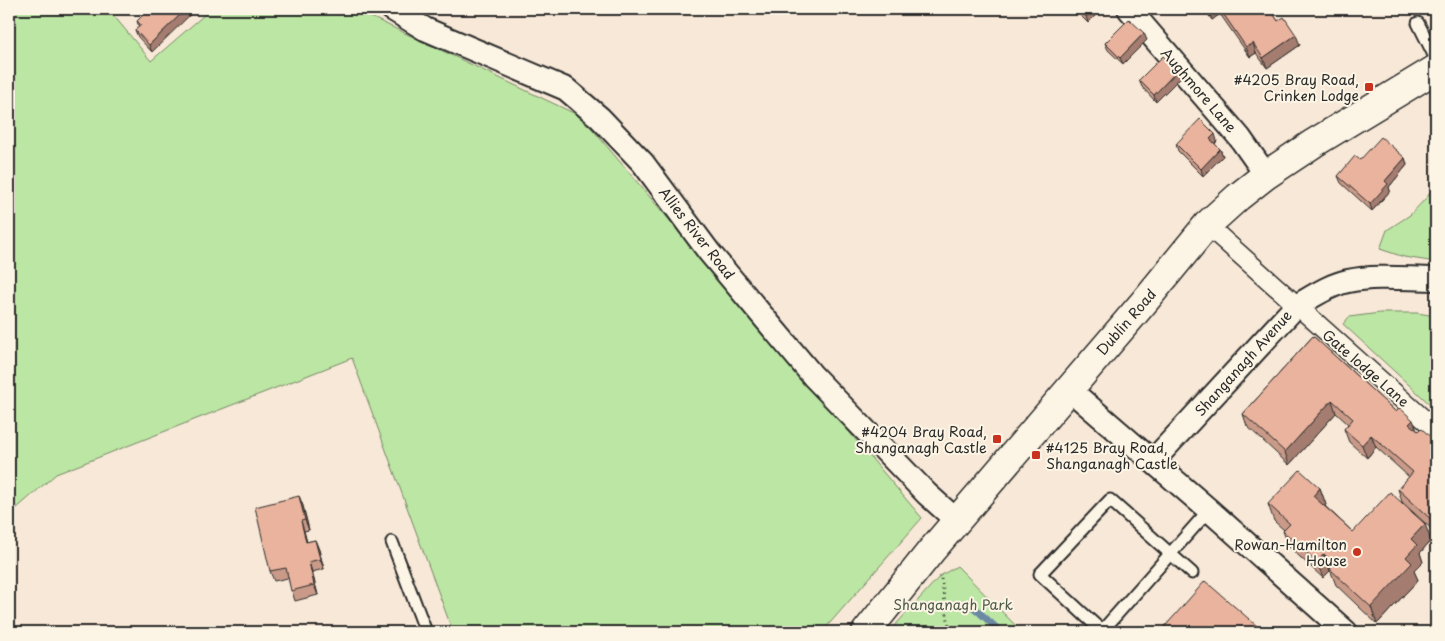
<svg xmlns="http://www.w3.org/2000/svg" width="1445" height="641" font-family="'Playpen Sans',sans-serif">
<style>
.green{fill:#bce6a3;stroke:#748867}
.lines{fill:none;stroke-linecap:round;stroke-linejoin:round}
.stream{stroke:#6c89a3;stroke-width:7}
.service-casing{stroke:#2b2b2b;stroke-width:15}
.pedestrian-casing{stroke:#2b2b2b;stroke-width:21}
.minor-casing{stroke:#2b2b2b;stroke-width:26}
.secondary-casing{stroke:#2b2b2b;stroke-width:31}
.path{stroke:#2b2b2b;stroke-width:3;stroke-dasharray:1 4;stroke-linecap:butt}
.service{stroke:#fcf5e5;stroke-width:11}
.pedestrian{stroke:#fcf5e5;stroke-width:18}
.minor{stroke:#fcf5e5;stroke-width:22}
.secondary{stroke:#fcf5e5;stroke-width:28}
.wall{fill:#c99a88;stroke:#2b2b2b}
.shaded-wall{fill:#a47d6f;stroke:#2b2b2b}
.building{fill:#eab39e;stroke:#2b2b2b}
.poi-dot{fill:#c8321e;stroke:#fcf5e5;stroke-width:2}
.labels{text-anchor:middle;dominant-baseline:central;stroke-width:4;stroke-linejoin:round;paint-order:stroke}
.poi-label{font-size:14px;fill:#2b2b2b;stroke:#fcf5e5;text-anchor:end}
.street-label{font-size:14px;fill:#2b2b2b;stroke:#fcf5e5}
.park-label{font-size:14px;fill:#4f5a49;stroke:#fcf5e5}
</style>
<rect width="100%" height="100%" fill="#f8e8d7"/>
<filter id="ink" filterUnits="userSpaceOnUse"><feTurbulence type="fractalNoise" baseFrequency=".02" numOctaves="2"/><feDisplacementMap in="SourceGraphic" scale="10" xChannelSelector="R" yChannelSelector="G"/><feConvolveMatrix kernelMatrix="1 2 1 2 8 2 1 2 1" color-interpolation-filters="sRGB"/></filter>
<g filter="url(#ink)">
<g class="green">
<polygon points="9,9 111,9 114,16 151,61 211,9 354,9 582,117 922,518 822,632 453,632 352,358 56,474 9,515"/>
<polygon points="1436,181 1436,262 1404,257 1380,249 1387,230 1410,215 1428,196"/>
<polygon points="1380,313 1417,313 1436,316 1436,406 1434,408 1343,324 1349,317"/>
<polygon points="957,566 1022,632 889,632 940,576"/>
</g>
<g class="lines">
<polyline class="stream" points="970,604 1001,632"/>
<defs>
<g id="service">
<polyline points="1418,23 1436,59"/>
<polyline points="392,542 426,632"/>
<polyline points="1102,631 1209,510"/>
<polyline points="1103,632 1040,574 1110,500 1192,573"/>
</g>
<polyline id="pedestrian" points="1207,225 1436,430"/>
<g id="minor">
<polyline points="392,9 425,29 566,89 600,118 643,163 709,252 813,376 927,494 956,520"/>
<polyline points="1129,9 1240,138 1266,175"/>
<polyline points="1069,389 1209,510 1346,632"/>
<path d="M1153 461 1296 306C1312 297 1329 285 1348 281 1377 275 1407 279 1436 279"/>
</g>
<polyline id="secondary" points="866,632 931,551 1144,302 1207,225 1238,197 1266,175 1314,143 1436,69"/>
</defs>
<use href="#service" class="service-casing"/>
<use href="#pedestrian" class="pedestrian-casing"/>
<use href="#minor" class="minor-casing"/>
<use href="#secondary" class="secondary-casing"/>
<g class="path">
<polyline points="941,579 949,626 947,632"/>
<polyline points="949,626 954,632"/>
</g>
<use href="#service" class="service"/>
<use href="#pedestrian" class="pedestrian"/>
<use href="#minor" class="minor"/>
<use href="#secondary" class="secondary"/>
</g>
<g class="wall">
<polygon points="149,9 152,52 138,37 135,30 139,27 137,21"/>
<polygon points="1074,9 1102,9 1088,23"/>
<polygon points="1204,9 1270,9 1278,21 1300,45 1267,68 1256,53 1250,57 1220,14 1212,20"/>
<polygon points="1147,40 1123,64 1108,50 1105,43"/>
<polygon points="1181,77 1156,102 1142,87 1139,80"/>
<polygon points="1217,141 1215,144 1220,149 1223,156 1203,176 1178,151 1176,144"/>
<polygon points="1405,158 1407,165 1389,187 1390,191 1372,211 1341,183 1338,176 1360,160"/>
<polygon points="1313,336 1417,431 1433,439 1436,448 1436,533 1402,502 1398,489 1409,477 1376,447 1367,458 1349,442 1344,429 1348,424 1336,413 1289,465 1247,426 1243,414"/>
<polygon points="1320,488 1326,505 1325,506 1353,532 1431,540 1420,553 1423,562 1414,571 1418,580 1377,624 1336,585 1331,572 1330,571 1323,578 1289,547 1283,531 1284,530 1274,521 1268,504"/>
<polygon points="299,496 303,506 309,530 304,531 307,542 315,540 319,550 324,569 312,572 318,595 295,601 288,578 274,581 270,571"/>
</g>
<g class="shaded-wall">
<polygon points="186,9 196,9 152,52 149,45"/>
<polygon points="1093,9 1102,9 1088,23 1086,16"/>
<polygon points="1209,9 1218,9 1220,14 1212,20 1208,10"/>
<polygon points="1144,33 1147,40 1123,64 1120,58"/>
<polygon points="1296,35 1300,45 1267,68 1263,58"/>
<polygon points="1253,43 1256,53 1250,57 1246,47"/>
<polygon points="1178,70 1181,77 1156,102 1154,95"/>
<polygon points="1215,134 1217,141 1212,146 1210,139"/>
<polygon points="1220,149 1223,156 1203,176 1201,169"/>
<polygon points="1405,158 1407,165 1389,187 1390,191 1372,211 1370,204 1385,181"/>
<polygon points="1332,400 1336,413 1289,465 1285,452"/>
<polygon points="1413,420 1418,433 1409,424"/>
<polygon points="1371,435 1376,447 1367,458 1362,445"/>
<polygon points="1433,439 1436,448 1436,454 1430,443"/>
<polygon points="1320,488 1326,505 1319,512 1313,496"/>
<polygon points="299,496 303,506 309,530 305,520"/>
<polygon points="301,521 304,531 309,552 306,542"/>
<polygon points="1425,524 1431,540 1420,553 1423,562 1414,571 1418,580 1377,624 1371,607 1406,557 1411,539"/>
<polygon points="315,540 319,550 324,569 320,559"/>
<polygon points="1324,554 1330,571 1323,578 1317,562"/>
<polygon points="309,562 312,572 318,595 314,585"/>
</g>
<g class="building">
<polygon points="149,9 186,9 149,45 135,30 141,25 137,21"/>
<polygon points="1078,9 1093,9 1086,16"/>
<polygon points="1220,9 1270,9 1278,21 1284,17 1296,35 1263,58 1253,43 1246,47"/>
<polygon points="1129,19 1144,33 1120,58 1105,43"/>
<polygon points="1163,56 1178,70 1154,95 1139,80"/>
<polygon points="1200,119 1215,134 1210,139 1220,149 1201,169 1176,144"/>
<polygon points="1381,137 1405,158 1385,181 1388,184 1370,204 1338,176 1355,156 1360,160"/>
<polygon points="1313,336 1396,412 1400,408 1413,420 1409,424 1418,431 1421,428 1433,439 1430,443 1436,449 1436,524 1398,489 1413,472 1371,435 1362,445 1344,429 1353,419 1332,400 1285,452 1243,414"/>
<polygon points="1300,470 1320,488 1313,496 1353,532 1390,492 1425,524 1411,539 1417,545 1406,557 1412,563 1371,607 1330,569 1334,564 1324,554 1317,562 1283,531 1290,524 1268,504"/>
<polygon points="299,496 305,520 301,521 306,542 315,540 320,559 309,562 314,585 291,591 286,568 270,571 255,507"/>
<polygon points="1205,581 1264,632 1160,632"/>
</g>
</g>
<g class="poi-dot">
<rect x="1364" y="82" width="10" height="10" rx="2.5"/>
<rect x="992" y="434" width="10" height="10" rx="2.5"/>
<rect x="1031" y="450" width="10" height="10" rx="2.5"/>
<circle cx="1357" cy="552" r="5"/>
</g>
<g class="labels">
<g class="poi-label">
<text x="1359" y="79">#4205 Bray Road,<tspan x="1359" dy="16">Crinken Lodge</tspan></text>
<text x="987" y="431">#4204 Bray Road,<tspan x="987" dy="16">Shanganagh Castle</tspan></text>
<text x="1046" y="447" text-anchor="start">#4125 Bray Road,<tspan x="1046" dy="16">Shanganagh Castle</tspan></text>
<text x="1347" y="544">Rowan-Hamilton<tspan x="1347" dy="16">House</tspan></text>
</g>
<g class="street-label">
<text transform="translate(1199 90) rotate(49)">Aughmore Lane</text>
<text transform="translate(697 233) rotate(52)">Allies River Road</text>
<text transform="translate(1126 322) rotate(-49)">Dublin Road</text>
<text transform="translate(1243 363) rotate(-48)">Shanganagh Avenue</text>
<text transform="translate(1366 368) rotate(41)">Gate lodge Lane</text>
</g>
<g class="park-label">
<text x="953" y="604">Shanganagh Park</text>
</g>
</g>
<rect width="1445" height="641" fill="none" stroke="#fcf5e5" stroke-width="30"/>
<rect x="15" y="15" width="1415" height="611" fill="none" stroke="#2b2b2b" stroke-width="2" filter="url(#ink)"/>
</svg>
